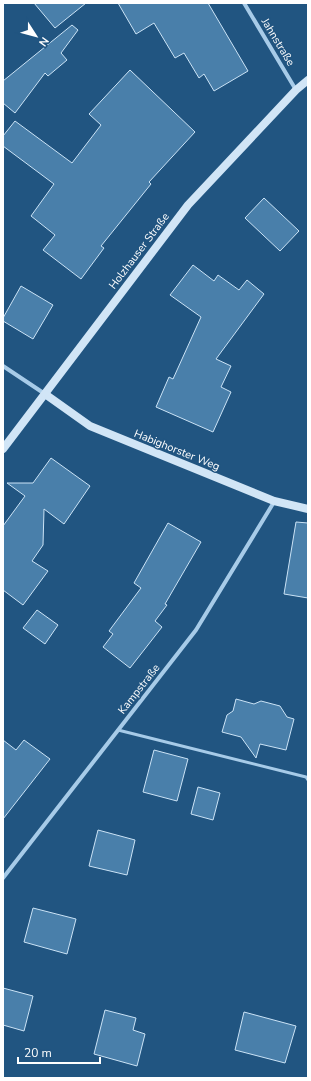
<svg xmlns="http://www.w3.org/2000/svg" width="311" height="1081" font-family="'Nunito Sans',sans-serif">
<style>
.building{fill:#497faa;stroke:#cbe3f6}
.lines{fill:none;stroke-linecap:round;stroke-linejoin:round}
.lane{stroke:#a7cbe8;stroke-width:3}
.street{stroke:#a7cbe8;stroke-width:4}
.secondary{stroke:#d1e5f6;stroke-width:8}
.labels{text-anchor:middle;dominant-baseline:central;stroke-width:3;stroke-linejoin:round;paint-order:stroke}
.street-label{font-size:11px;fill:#fff;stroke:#215581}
</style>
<rect width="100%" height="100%" fill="#215581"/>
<g class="building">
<polygon points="34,3 86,3 55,28"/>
<polygon points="118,3 208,3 248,71 214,91 204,74 199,78 184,53 175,58 154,23 136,34"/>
<polygon points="72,25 78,30 61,53 67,60 48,76 45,73 15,113 3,103 3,81"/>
<polygon points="130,70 195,132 149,182 151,184 101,246 104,248 81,279 43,250 55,235 31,216 54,184 3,146 3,136 15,121 72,163 101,125 89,114"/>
<polygon points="264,198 299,231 280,251 245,218"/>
<polygon points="193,265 214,281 218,275 239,290 247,280 264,294 216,359 231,366 221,387 231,392 213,432 156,407 169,377 173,379 201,317 170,295"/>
<polygon points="21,286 53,305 33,339 3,321 3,318"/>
<polygon points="51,458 90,486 64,524 44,509 43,545 32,561 48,571 23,605 3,590 3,526 25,496 7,483 33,483"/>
<polygon points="296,522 308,523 308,598 284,594"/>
<polygon points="168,523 201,542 165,604 167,605 155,621 162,627 130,668 103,647 113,634 109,631 141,588 134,583"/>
<polygon points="37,610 58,625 45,644 23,628"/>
<polygon points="236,699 254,704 261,701 280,706 287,717 294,719 286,750 260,744 256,758 241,737 222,732 227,715 233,711"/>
<polygon points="3,740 16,750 24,740 50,759 3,819"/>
<polygon points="154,750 188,759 177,801 143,792"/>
<polygon points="198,787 220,793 213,820 191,814"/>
<polygon points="98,830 135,840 127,875 89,866"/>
<polygon points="33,908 76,919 67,954 24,942"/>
<polygon points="3,988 33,996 24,1031 3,1025"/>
<polygon points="105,1010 136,1018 133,1030 145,1034 137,1066 94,1054"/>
<polygon points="244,1012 296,1026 285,1063 235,1050"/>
</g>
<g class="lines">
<polyline class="lane" points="118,730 306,777 308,780"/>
<g class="street">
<polyline points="244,3 296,90"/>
<polyline points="3,366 45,394"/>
<polyline points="3,878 196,630 274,502"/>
</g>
<g class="secondary">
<polyline points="45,394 90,426 274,501 308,509"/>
<polyline points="3,449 188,205 296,90 308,80"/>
</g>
</g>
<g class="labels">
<g class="street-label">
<text transform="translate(278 42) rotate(59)">Jahnstraße</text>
<text transform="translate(139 251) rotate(-53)">Holzhauser Straße</text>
<text transform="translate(177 450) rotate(22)">Habighorster Weg</text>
<text transform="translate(139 689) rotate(-52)">Kampstraße</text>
</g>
</g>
<rect width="311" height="1081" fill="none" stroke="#ffffff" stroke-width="8"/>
<g transform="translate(36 36) rotate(126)" stroke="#215581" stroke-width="3" paint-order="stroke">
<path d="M0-3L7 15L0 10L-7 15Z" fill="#ffffff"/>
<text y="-6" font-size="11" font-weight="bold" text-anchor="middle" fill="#ffffff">N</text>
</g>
<path d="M18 1057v6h82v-6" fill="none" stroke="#ffffff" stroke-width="2"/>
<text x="24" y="1057" font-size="12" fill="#ffffff" stroke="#215581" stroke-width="3" paint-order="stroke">20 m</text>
</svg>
